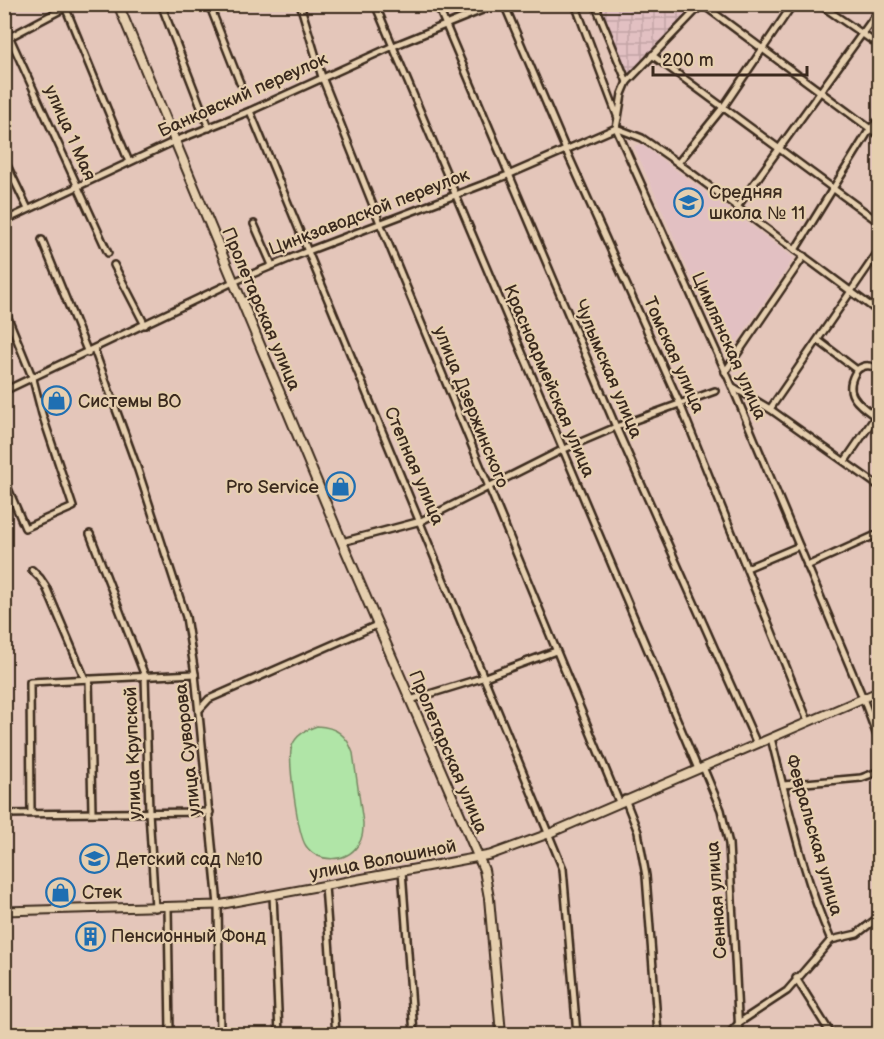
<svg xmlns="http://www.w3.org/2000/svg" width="884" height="1039" font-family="'Balsamiq Sans',sans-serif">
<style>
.built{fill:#e2c0c2}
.industrial{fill:url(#industrial-grid)}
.park{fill:#b0e5a7;stroke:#768862;stroke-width:1.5}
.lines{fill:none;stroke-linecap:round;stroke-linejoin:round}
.minor-casing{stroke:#3b2a1e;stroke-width:10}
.tertiary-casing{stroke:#3b2a1e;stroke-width:11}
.secondary-casing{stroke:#3b2a1e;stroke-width:12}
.minor{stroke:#e6cfaf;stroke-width:5}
.tertiary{stroke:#e6cfaf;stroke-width:7}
.secondary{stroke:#e6cfaf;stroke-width:8}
.labels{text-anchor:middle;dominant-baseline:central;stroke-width:4.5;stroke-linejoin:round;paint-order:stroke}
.street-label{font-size:18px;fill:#3b2a1e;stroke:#e6cfaf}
.poi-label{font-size:18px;fill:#3b2a1e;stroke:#e6cfaf;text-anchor:start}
</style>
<defs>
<pattern id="industrial-grid" width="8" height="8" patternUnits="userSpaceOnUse" patternTransform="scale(1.5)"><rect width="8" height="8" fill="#e2c0c2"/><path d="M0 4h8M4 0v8" fill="none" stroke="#c3a5a6"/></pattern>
</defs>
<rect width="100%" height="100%" fill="#e4c6ba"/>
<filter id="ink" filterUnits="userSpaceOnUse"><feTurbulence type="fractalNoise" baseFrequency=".0167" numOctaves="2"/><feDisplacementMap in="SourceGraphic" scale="12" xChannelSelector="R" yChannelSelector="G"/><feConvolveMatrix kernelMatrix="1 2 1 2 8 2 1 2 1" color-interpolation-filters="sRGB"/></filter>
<g filter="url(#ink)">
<polygon class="built" points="641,144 794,258 728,355 725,354 634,146"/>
<polygon class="industrial" points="598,5 699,5 628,75"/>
<path class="park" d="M317 726C336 727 347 735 353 753L363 823C363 831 363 838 358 845 346 863 318 863 306 846 298 835 287 759 292 746 296 735 306 730 317 726Z"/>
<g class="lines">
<defs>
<g id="minor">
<polyline points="64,4 129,162"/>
<polyline points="161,4 209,128"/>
<polyline points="209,4 240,83"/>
<polyline points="300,4 322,77 380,223 619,802"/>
<polyline points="375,4 698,769"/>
<polyline points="437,4 616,427 757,744"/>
<polyline points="504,4 566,150 680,404 808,721"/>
<polyline points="575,4 618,118 616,128 732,386 863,698 880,744"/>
<polyline points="595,4 627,82"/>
<polyline points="702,4 880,136"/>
<polyline points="819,4 880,46"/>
<polyline points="4,25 108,253"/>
<polyline points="4,40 72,4"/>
<polyline points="652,55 880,223"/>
<polyline points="250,111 563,869 577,1034"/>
<polyline points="618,118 622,94 627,82 702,4"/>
<polyline points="4,159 28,209"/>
<polyline points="678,163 724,106 793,4"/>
<polyline points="737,207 880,9"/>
<polyline points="4,221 175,141 250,111 391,47 497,4"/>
<polyline points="254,224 272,265"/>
<polyline points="42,240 88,353"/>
<polyline points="795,250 870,129 880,119"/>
<polyline points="114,265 145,325"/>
<polyline points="4,308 33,379 42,414 73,507 25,528 4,479"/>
<path d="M819 341 857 370C840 395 861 406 880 420"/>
<polyline points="94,349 138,470 186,617 195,674 218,905 220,1034"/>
<path d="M857 370C865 364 871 365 880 370"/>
<polyline points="725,372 804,256"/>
<polyline points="733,387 770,409 880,487"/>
<polyline points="4,391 233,282 308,251 508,175 616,128 642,138 678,163 880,313"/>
<polyline points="770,409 880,249"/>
<polyline points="845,461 880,410"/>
<polyline points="90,534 145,676 149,812 155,908"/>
<polyline points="342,542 421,521 562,450 616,427 715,391"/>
<polyline points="807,566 880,533"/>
<polyline points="747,568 799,546"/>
<polyline points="32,570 40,578 46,587 85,679"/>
<polyline points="89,679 92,812"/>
<polyline points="410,700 485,677 556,651"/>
<polyline points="199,710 209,699 377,625"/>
<path d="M771 738C788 804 803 877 831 940"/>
<polyline points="703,767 721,810 729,844 739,1034"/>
<polyline points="783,785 861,778 880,771"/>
<polyline points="625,799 638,832 646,876 658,1034"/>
<polyline points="31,813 30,682 195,674"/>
<polyline points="4,814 210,812"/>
<polyline points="402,871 414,1034"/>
<polyline points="325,886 336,1034"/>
<polyline points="273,895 279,1034"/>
<polyline points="168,907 170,1034"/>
<polyline points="831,940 857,934 880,916"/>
<polyline points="796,978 831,1034"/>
<polyline points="729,1034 740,1022 787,991 831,940"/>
</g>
<polyline id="tertiary" points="4,911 218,905 490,855 548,834 880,691"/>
<polyline id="secondary" points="118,4 342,542 484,870 489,898 501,1034"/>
</defs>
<use href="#minor" class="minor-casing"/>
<use href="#tertiary" class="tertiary-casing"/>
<use href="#secondary" class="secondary-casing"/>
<use href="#minor" class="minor"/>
<use href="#tertiary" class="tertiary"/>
<use href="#secondary" class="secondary"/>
</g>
</g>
<defs>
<symbol id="school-ring" viewBox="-11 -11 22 22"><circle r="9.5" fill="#e6cfaf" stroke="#1f6fb2" stroke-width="1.5"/><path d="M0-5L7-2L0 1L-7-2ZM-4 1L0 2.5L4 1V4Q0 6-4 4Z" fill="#1f6fb2"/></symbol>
<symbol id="shop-ring" viewBox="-11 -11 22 22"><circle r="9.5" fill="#e6cfaf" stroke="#1f6fb2" stroke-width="1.5"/><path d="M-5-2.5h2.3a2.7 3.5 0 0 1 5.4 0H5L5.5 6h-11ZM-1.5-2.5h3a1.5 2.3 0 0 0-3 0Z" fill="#1f6fb2"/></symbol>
<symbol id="building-ring" viewBox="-11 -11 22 22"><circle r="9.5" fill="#e6cfaf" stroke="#1f6fb2" stroke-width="1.5"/><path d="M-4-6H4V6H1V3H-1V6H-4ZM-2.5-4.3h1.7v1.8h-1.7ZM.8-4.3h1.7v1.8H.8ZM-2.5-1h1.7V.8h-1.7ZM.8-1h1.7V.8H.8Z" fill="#1f6fb2"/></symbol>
</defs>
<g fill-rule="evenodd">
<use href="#school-ring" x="672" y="186" width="33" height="33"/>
<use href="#shop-ring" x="40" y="384" width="33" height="33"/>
<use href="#shop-ring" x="324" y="470" width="33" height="33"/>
<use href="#school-ring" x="78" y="842" width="33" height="33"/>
<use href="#shop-ring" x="44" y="876" width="33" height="33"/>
<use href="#building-ring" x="74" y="920" width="33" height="33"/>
</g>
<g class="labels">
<g class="street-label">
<text transform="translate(243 95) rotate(-24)">Банковский переулок</text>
<text transform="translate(70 133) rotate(66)">улица 1 Мая</text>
<text transform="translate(369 212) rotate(-21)">Цинкзаводской переулок</text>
<text transform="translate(261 309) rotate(67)">Пролетарская улица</text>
<text transform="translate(729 346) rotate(66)">Цимлянская улица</text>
<text transform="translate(674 355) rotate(66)">Томская улица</text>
<text transform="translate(608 369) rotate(67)">Чулымская улица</text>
<text transform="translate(549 381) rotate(67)">Красноармейская улица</text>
<text transform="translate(471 407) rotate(68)">улица Дзержинского</text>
<text transform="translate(414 466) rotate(67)">Степная улица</text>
<text transform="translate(188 750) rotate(-96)">улица Суворова</text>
<text transform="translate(448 752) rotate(67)">Пролетарская улица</text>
<text transform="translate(133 753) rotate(-92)">улица Крупской</text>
<text transform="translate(814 835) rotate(74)">Февральская улица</text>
<text transform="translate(383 860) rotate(-11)">улица Волошиной</text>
<text transform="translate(717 900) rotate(-94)">Сенная улица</text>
</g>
<g class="poi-label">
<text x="709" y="192">Средняя<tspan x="709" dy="21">школа № 11</tspan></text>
<text x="78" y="401">Системы ВО</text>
<text x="319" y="487" text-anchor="end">Pro Service</text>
<text x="116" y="859">Детский сад №10</text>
<text x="82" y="892">Стек</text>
<text x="111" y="936">Пенсионный Фонд</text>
</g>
</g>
<rect width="884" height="1039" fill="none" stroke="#e6cfaf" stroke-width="24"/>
<rect x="12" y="12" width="860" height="1015" fill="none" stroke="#3b2a1e" stroke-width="2" filter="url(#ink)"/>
<path d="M653 66v9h154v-9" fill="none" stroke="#3b2a1e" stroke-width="3"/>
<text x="662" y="66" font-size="18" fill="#3b2a1e" stroke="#e6cfaf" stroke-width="4.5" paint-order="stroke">200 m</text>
</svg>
